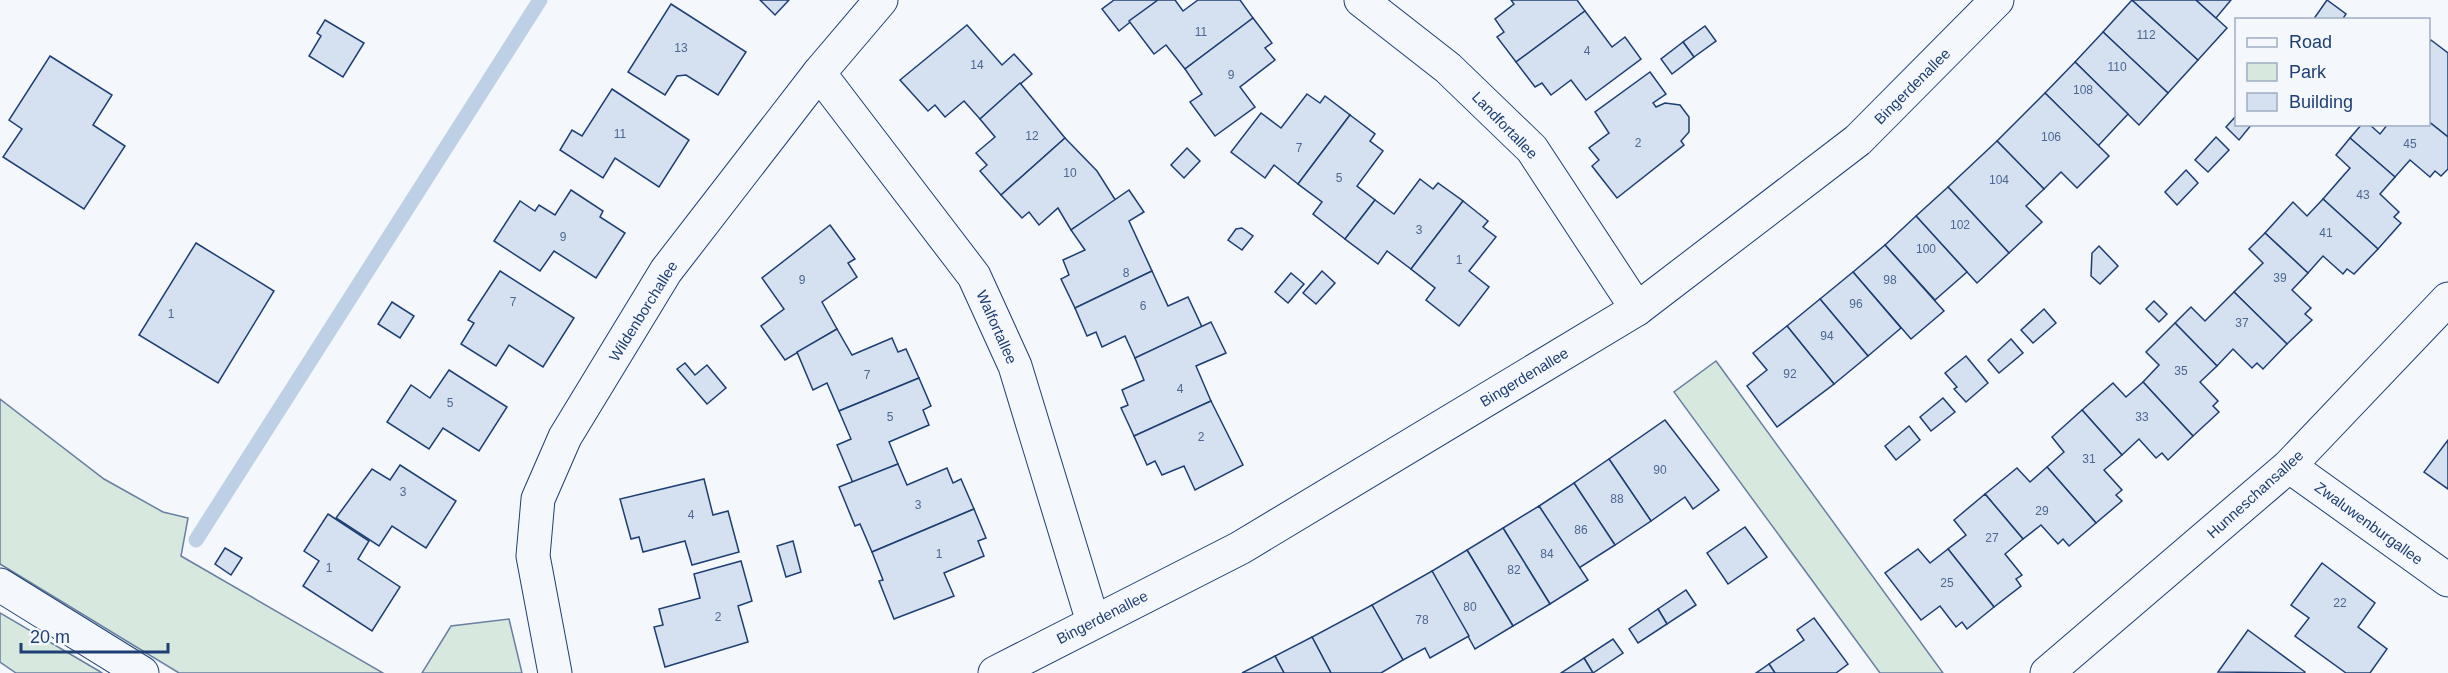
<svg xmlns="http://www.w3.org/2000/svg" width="2448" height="673" font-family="Helvetica,sans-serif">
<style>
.green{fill:#d7e8df;stroke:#687fa3;stroke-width:1.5}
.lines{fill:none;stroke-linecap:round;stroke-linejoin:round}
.stream{stroke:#bed0e5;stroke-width:15}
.building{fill:#d5e0f0;stroke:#1d3f73;stroke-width:1.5}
.street-casing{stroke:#1d3f73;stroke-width:35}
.street{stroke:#f4f7fb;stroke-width:33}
.labels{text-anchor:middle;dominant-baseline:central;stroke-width:4.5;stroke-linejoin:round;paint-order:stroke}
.number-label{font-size:12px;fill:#4b6792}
.street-label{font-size:15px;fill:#1d3f73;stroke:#f4f7fb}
</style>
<rect width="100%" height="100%" fill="#f4f7fb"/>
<g class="green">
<polygon points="1716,361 1943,673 1880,673 1674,392"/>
<polygon points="0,399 104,479 163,512 188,518 181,556 383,673 179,673 0,564"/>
<polygon points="0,613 99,671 102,673 16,673 0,662"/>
<polygon points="509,619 522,673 422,673 451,626"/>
</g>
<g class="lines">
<polyline class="stream" points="196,540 540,0"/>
</g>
<g class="building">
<polygon points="760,0 789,0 775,15"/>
<polygon points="1114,0 1113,0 1158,0 1119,31 1102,9"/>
<polygon points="1158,0 1175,0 1183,11 1198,0 1240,0 1253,18 1185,69 1166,45 1154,54 1129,21"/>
<polygon points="1511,0 1577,0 1585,11 1516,62 1497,37 1504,32 1495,19 1514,4"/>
<polygon points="2132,0 2198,60 2168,93 2103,32"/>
<polygon points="2132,0 2196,0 2227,28 2198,60"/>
<polygon points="2196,0 2231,0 2216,18"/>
<polygon points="2327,0 2346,14 2342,20 2313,20"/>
<polygon points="671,4 746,52 718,95 686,75 677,76 665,95 628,72"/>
<polygon points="1585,11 1612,47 1625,37 1641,59 1586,100 1571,80 1551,95 1542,83 1535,87 1516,62"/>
<polygon points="1253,18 1272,43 1265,48 1275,60 1240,87 1255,107 1215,136 1190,102 1202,94 1185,69"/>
<polygon points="325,20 364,43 343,77 309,56 321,36 317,33"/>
<polygon points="967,25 1002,65 1014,54 1032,74 980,119 964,101 945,117 935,105 928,111 900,80"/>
<polygon points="1705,26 1716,41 1694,57 1683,42"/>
<polygon points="2103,32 2168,93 2139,125 2075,62"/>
<polygon points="2431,40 2448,53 2448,137 2428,121 2428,44"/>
<polygon points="1683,42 1694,57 1672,74 1661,59"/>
<polygon points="50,56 112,95 93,125 125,146 84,209 3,157 22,129 9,120"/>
<polygon points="2075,62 2128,114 2098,146 2045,93"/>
<polygon points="1650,72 1666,94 1653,103 1656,107 1665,103 1680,105 1689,117 1689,132 1681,141 1684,145 1617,198 1592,166 1599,160 1589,148 1609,133 1595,112"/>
<polygon points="1020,83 1065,138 1001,195 980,171 987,165 976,153 995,137 980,119"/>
<polygon points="612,89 689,140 659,187 615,158 603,178 560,150 572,130 582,136"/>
<polygon points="2045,93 2109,156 2077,188 2061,172 2044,189 1997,141"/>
<polygon points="1307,94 1320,103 1325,96 1350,115 1298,184 1274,165 1265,178 1231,152 1261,113 1281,128"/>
<polygon points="1350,115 1375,134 1370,141 1383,151 1357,186 1375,200 1345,239 1313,214 1322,202 1298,184"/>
<polygon points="2236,116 2236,124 2252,124 2239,140 2226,127"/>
<polygon points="2428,121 2448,137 2448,169 2441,176 2435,171 2430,177 2410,160 2395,177 2350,138 2362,124 2369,124 2380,134 2388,124 2428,124"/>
<polygon points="2216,137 2229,150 2208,172 2195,160"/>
<polygon points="1065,138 1097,171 1116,201 1071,230 1058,208 1039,225 1029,212 1022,218 1001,195"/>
<polygon points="2350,138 2395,177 2380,194 2399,212 2394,217 2401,223 2378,249 2323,199 2350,168 2336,155"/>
<polygon points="1997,141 2044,189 2026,206 2042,222 2009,253 1948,187"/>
<polygon points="1187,148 1200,161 1184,178 1171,165"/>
<polygon points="2186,170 2198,183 2177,205 2165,192"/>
<polygon points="1420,179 1433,189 1438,183 1463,201 1411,269 1387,251 1378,264 1345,239 1375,200 1394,214"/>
<polygon points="1948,187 2009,253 1977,283 1916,216"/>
<polygon points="571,190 603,211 600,217 625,233 596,278 554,251 540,271 494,241 520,201 535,211 539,205 555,215"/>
<polygon points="1129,190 1144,212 1129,221 1152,271 1075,308 1061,279 1069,275 1063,260 1085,250 1071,230"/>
<polygon points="2323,199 2378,249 2354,274 2347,269 2343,274 2323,256 2308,273 2265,233 2293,202 2307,216"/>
<polygon points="1463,201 1488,221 1483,227 1496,237 1469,271 1489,287 1459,326 1426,300 1435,288 1411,269"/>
<polygon points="1916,216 1967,272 1935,300 1885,245"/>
<polygon points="830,225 855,259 848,263 857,277 822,302 837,329 785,360 761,326 784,309 762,278"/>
<polygon points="1242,228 1253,236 1242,250 1228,240 1236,229"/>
<polygon points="2265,233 2308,273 2292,290 2311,308 2305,314 2312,320 2287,344 2234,292 2263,263 2249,249"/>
<polygon points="196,243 274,291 218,383 139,335"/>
<polygon points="1885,245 1944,311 1911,339 1853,272"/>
<polygon points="2099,246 2118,266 2100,284 2091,276 2092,253"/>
<polygon points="500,271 574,318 543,367 509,345 496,366 461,344 474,323 468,320"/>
<polygon points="1152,271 1168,306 1188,297 1202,327 1135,358 1125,336 1102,347 1096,332 1087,336 1075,308"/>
<polygon points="1322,271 1335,283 1316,304 1303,293"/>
<polygon points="1853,272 1901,328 1868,356 1820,299"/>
<polygon points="1291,273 1304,284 1288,303 1275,292"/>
<polygon points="2234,292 2287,344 2263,369 2257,363 2252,368 2233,349 2217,366 2175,323 2191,307 2205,321"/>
<polygon points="1820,299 1868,356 1834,384 1787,326"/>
<polygon points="2154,301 2167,314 2159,322 2146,309"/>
<polygon points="392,302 414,316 400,338 378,324"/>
<polygon points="2044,309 2056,323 2033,343 2021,330"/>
<polygon points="1211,322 1226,353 1196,366 1211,401 1134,436 1121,408 1128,405 1122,390 1144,380 1135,358"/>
<polygon points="2175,323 2217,366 2200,382 2218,401 2213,406 2219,412 2193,436 2143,382 2159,365 2146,352"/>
<polygon points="1787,326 1834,384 1777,427 1747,386 1767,370 1753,353"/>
<polygon points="837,329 852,355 892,338 898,352 906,349 919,378 839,411 827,383 813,390 797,352"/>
<polygon points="2011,339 2023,353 1999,373 1988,360"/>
<polygon points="1966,356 1988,383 1966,402 1954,389 1957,387 1945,373"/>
<polygon points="685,363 695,375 707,365 726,388 707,404 677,369"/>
<polygon points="449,370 507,407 479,451 443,428 429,449 387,422 411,385 430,398"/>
<polygon points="919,378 931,406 923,410 929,425 889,442 898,464 853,483 837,445 851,439 839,411"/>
<polygon points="2143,382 2193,436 2168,460 2162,453 2156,458 2139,439 2122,455 2082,410 2113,383 2126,397"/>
<polygon points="1943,398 1955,412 1931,431 1920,417"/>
<polygon points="1211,401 1243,465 1195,490 1184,466 1162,475 1155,461 1147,465 1134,436"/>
<polygon points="2082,410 2122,455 2104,470 2122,490 2116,495 2122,501 2096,523 2047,467 2064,452 2052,437"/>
<polygon points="1665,420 1719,490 1693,509 1685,497 1651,521 1609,459"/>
<polygon points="1909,426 1920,440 1896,460 1885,446"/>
<polygon points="2448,440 2448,489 2424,472"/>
<polygon points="1609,459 1651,521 1615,545 1574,483"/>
<polygon points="898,464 907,485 947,468 953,483 961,479 974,509 872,552 860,524 855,526 839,487"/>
<polygon points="400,465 456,501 426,548 392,526 379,546 336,518 372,469 390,480"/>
<polygon points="2047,467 2096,523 2069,546 2063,539 2058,544 2041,525 2023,539 1985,494 2017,468 2030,482"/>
<polygon points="704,479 713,515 728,511 739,552 692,565 685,541 643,552 639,537 631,539 620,499"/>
<polygon points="1574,483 1615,545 1579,568 1539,506"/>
<polygon points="1985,494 2023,539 2005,554 2022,575 2016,579 2021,586 1994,607 1948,549 1966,535 1954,520"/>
<polygon points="1539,506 1588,580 1550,604 1503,528"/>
<polygon points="974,509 986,538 978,541 984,556 944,573 954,596 894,619 879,581 883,580 872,552"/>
<polygon points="328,514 369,541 358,559 400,587 372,631 303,586 319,561 304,551"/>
<polygon points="1745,527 1767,557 1728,584 1707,553"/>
<polygon points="1503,528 1550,604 1513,626 1467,550"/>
<polygon points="793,541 801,572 786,577 777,546"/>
<polygon points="225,548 242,558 231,575 215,564"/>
<polygon points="1918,549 1930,563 1948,549 1994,607 1967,629 1962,622 1956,627 1940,606 1921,620 1885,573"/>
<polygon points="1467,550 1513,626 1475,649 1432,571"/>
<polygon points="741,561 752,601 738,606 748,642 665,667 654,627 663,625 659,609 700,598 694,574"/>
<polygon points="2322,563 2375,603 2358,627 2387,649 2370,673 2346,673 2295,636 2309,618 2291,605"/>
<polygon points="1432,571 1469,636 1430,658 1425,648 1403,660 1372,605"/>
<polygon points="1686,590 1696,605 1667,624 1658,609"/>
<polygon points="1372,605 1403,660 1381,673 1331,673 1312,637"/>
<polygon points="1658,609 1667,624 1638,643 1629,629"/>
<polygon points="1814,618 1848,664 1836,673 1775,673 1769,664 1804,640 1797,630"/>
<polygon points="2248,630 2305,672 2304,673 2218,672"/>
<polygon points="1312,637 1331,673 1284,673 1275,656"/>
<polygon points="1613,639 1623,653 1593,673 1584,658"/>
<polygon points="1275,656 1284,673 1242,673"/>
<polygon points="1584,658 1593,673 1561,673"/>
<polygon points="1769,664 1775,673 1756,673"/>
</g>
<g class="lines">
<defs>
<g id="street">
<polyline points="1361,0 1448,68 1532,149 1637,309"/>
<polyline points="819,73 974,276 1015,366 1093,622"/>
<polyline points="2289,466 2448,580"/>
<polyline points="0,585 142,673"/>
<polyline points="555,673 533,556 538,499 565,437 666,271 819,73 881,0"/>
<polyline points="995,673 1240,548 1637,309 1858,140 1997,0"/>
<polyline points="2047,673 2289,466 2448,299"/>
</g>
</defs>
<use href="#street" class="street-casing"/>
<use href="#street" class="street"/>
</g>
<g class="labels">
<g class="number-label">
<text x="1201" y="32">11</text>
<text x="2146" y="35">112</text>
<text x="681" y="48">13</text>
<text x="1587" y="51">4</text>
<text x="977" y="65">14</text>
<text x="2117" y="67">110</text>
<text x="1231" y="75">9</text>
<text x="2083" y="90">108</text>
<text x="620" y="134">11</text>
<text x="1032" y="136">12</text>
<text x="2051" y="137">106</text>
<text x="1638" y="143">2</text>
<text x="2410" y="144">45</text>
<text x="1299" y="148">7</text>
<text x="1070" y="173">10</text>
<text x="1339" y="178">5</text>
<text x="1999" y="180">104</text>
<text x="2363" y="195">43</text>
<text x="1960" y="225">102</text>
<text x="1419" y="230">3</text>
<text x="2326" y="233">41</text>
<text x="563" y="237">9</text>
<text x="1926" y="249">100</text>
<text x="1459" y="260">1</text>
<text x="1126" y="273">8</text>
<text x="2280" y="278">39</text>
<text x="802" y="280">9</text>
<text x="1890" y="280">98</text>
<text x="513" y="302">7</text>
<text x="1856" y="304">96</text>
<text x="1143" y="306">6</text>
<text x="171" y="314">1</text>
<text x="2242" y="323">37</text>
<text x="1827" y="336">94</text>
<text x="2181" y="371">35</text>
<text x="1790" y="374">92</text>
<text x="867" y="375">7</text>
<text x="1180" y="389">4</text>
<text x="450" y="403">5</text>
<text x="890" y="417">5</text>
<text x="2142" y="417">33</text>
<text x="1201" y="437">2</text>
<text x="2089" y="459">31</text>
<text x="1660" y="470">90</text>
<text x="403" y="492">3</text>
<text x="1617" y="499">88</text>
<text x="918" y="505">3</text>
<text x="2042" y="511">29</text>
<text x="691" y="515">4</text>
<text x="1581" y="530">86</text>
<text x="1992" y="538">27</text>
<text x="939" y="554">1</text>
<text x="1547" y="554">84</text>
<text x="329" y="568">1</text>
<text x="1514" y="570">82</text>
<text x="1947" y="583">25</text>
<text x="2340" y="603">22</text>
<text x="1470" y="607">80</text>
<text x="718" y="617">2</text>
<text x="1422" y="620">78</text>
</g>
<g class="street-label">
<text transform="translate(1912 86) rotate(-45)">Bingerdenallee</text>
<text transform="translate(1505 125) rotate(46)">Landfortallee</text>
<text transform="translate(643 311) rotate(-58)">Wildenborchallee</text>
<text transform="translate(997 327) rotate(66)">Walfortallee</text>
<text transform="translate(1524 377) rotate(-31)">Bingerdenallee</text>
<text transform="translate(2255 494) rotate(-42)">Hunneschansallee</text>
<text transform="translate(2369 523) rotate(36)">Zwaluwenburgallee</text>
<text transform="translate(1102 617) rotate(-27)">Bingerdenallee</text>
</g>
</g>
<rect x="2235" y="18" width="195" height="108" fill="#f4f7fb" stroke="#9eadc5" stroke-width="1.5"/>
<rect x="2247" y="38" width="30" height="9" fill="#f4f7fb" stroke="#9eadc5" stroke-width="1.5"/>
<text x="2289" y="48" font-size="18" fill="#1d3f73">Road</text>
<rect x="2247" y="63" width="30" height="18" fill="#d7e8df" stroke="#9eadc5" stroke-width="1.5"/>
<text x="2289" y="78" font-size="18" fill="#1d3f73">Park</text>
<rect x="2247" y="93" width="30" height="18" fill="#d5e0f0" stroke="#9eadc5" stroke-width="1.5"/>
<text x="2289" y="108" font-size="18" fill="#1d3f73">Building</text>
<path d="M21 643v9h147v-9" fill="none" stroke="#1d3f73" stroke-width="3"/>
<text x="30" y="643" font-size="18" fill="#1d3f73" stroke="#f4f7fb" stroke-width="4.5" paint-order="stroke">20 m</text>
</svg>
